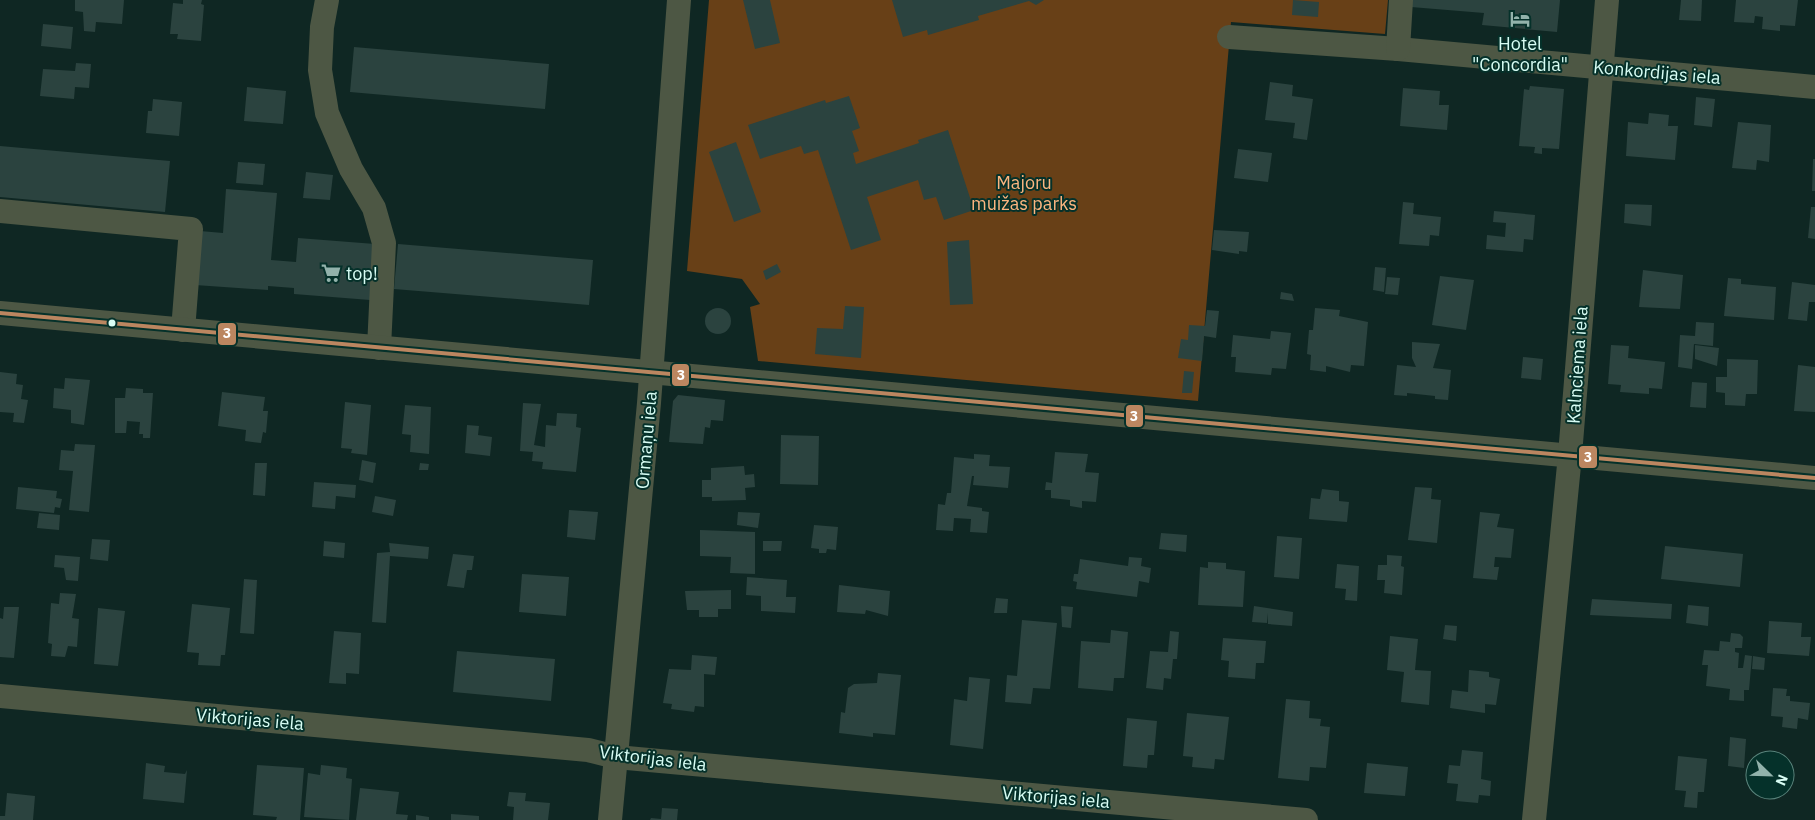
<svg xmlns="http://www.w3.org/2000/svg" width="1815" height="820" font-family="'IBM Plex Sans',sans-serif">
<style>
.green{fill:#684017}
.building{fill:#2b433f}
.lines{fill:none;stroke-linecap:round;stroke-linejoin:round}
.street{stroke:#4d5744;stroke-width:24}
.bus-1-casing{stroke:#05312a;stroke-width:8}
.bus-1{stroke:#bb8660;stroke-width:4}
.bus-dot{fill:#d8fdf4;stroke:#05312a;stroke-width:2}
.labels{text-anchor:middle;dominant-baseline:central;stroke-width:4;stroke-linejoin:round;paint-order:stroke}
.poi-label{font-size:18px;fill:#d8fdf4;stroke:#05312a}
.street-label{font-size:18px;fill:#d8fdf4;stroke:#05312a}
.park-label{font-size:18px;fill:#fcb680;stroke:#05312a}
.line-badge{stroke:#05312a;stroke-width:2}
.badge-label{font-size:14px;text-anchor:middle;font-weight:bold;fill:#fff}
</style>
<rect width="100%" height="100%" fill="#0f2723"/>
<polygon class="green" points="709,0 1388,0 1385,34 1231,22 1198,401 758,361 750,307 760,304 742,279 687,271"/>
<g class="building">
<polygon points="75,0 124,0 122,24 96,22 95,32 84,31 83,12 75,11"/>
<polygon points="183,0 202,0 201,4 204,5 201,41 177,39 178,34 170,34 173,3 183,4"/>
<polygon points="743,0 770,0 780,43 755,49"/>
<polygon points="892,0 1044,0 1036,5 1029,1 978,16 979,20 928,35 927,30 903,37"/>
<polygon points="1293,0 1319,2 1318,17 1292,15"/>
<polygon points="1411,0 1560,0 1557,32 1482,25 1484,13 1411,7"/>
<polygon points="1681,0 1702,0 1701,21 1679,20"/>
<polygon points="1736,0 1798,0 1795,26 1780,25 1780,31 1762,29 1763,17 1755,16 1754,23 1734,22"/>
<polygon points="43,24 73,27 71,49 41,46"/>
<polygon points="354,47 549,64 545,109 350,92"/>
<polygon points="76,63 91,64 89,88 75,87 74,99 40,96 43,69 75,71"/>
<polygon points="1270,82 1293,85 1292,96 1313,99 1307,140 1293,138 1295,123 1265,120"/>
<polygon points="1530,86 1564,89 1559,149 1542,148 1542,154 1534,153 1535,147 1519,146 1524,89 1529,90"/>
<polygon points="247,87 286,91 283,124 244,121"/>
<polygon points="1403,88 1440,91 1439,105 1449,105 1447,130 1400,126"/>
<polygon points="849,96 860,128 852,131 859,151 853,153 856,164 919,143 918,140 948,130 974,210 944,220 936,197 924,200 918,180 867,197 881,240 851,250 818,150 804,154 801,146 760,159 748,125 825,100 826,103"/>
<polygon points="1696,97 1715,99 1712,127 1694,125"/>
<polygon points="153,99 182,102 179,136 146,133 148,111 152,111"/>
<polygon points="1649,113 1669,115 1668,126 1678,126 1675,160 1626,156 1628,122 1648,124"/>
<polygon points="1738,122 1771,125 1769,162 1757,160 1756,170 1732,168"/>
<polygon points="736,142 761,212 734,222 709,152"/>
<polygon points="0,146 170,161 165,212 0,197"/>
<polygon points="1238,149 1272,153 1268,182 1234,178"/>
<polygon points="1813,159 1815,159 1815,191 1812,191"/>
<polygon points="238,162 265,164 263,185 236,183"/>
<polygon points="306,172 333,175 330,200 303,198"/>
<polygon points="226,189 277,193 271,260 296,262 298,238 375,244 370,300 294,294 294,288 268,286 268,290 195,285 200,231 223,233"/>
<polygon points="1403,202 1414,203 1413,214 1441,217 1439,236 1430,235 1429,246 1399,244"/>
<polygon points="1625,204 1652,205 1651,226 1624,223"/>
<polygon points="1811,207 1815,207 1815,239 1808,238"/>
<polygon points="1494,211 1535,215 1533,240 1524,239 1523,252 1486,249 1487,235 1505,237 1506,223 1493,222"/>
<polygon points="1214,230 1249,232 1247,252 1239,251 1239,254 1212,250"/>
<polygon points="969,240 973,304 950,305 947,242"/>
<polygon points="398,244 593,260 589,305 394,289"/>
<polygon points="777,264 781,272 766,280 763,271"/>
<polygon points="1375,267 1386,268 1384,292 1373,290"/>
<polygon points="1643,270 1683,275 1680,309 1639,307"/>
<polygon points="1440,276 1474,280 1466,330 1432,325"/>
<polygon points="1387,277 1400,278 1398,295 1385,294"/>
<polygon points="1728,278 1741,279 1741,284 1776,287 1774,320 1724,316"/>
<polygon points="1792,282 1815,285 1815,302 1809,302 1807,321 1788,319"/>
<polygon points="1281,292 1292,294 1294,301 1280,299"/>
<polygon points="845,306 864,307 861,358 815,354 817,328 843,329"/>
<circle cx="718" cy="321" r="13"/>
<polygon points="1315,308 1340,310 1339,316 1368,322 1364,366 1351,365 1350,372 1326,366 1326,372 1310,370 1311,355 1307,354 1309,330 1313,330"/>
<polygon points="1207,310 1219,311 1216,338 1204,336 1202,361 1178,358 1181,339 1188,340 1189,325 1205,326"/>
<polygon points="1696,322 1714,323 1713,346 1694,344 1692,369 1678,367 1680,335 1695,336"/>
<polygon points="1271,331 1291,333 1286,369 1272,368 1271,375 1235,372 1236,357 1231,357 1233,335 1270,339"/>
<polygon points="1412,342 1440,344 1433,368 1451,370 1448,400 1435,399 1435,396 1407,393 1407,396 1394,395 1397,365 1416,367 1412,358"/>
<polygon points="1611,345 1629,346 1628,358 1665,362 1662,389 1649,388 1649,394 1620,392 1621,385 1608,384"/>
<polygon points="1695,345 1719,348 1717,366 1695,359"/>
<polygon points="1523,357 1543,359 1541,380 1521,378"/>
<polygon points="1727,359 1758,360 1757,394 1746,394 1745,406 1725,405 1725,393 1716,392 1716,377 1727,377"/>
<polygon points="1798,365 1815,367 1815,412 1794,411"/>
<polygon points="1184,371 1194,372 1192,393 1182,393"/>
<polygon points="0,372 17,374 16,384 23,385 21,399 28,400 24,423 13,422 14,413 0,412"/>
<polygon points="65,378 90,380 84,425 71,423 71,410 53,408 54,388 64,389"/>
<polygon points="1692,382 1707,383 1706,408 1690,407"/>
<polygon points="126,388 143,389 143,393 153,393 150,438 143,438 143,434 139,434 140,422 127,421 126,433 115,433 115,398 125,398"/>
<polygon points="222,392 265,397 263,411 268,411 266,433 263,432 261,443 245,441 246,430 218,426"/>
<polygon points="678,395 725,400 723,421 711,420 710,428 705,427 703,444 669,442 673,401"/>
<polygon points="345,402 371,405 367,455 351,453 352,449 341,448"/>
<polygon points="523,403 541,404 534,445 545,447 546,425 556,426 557,413 577,414 576,427 581,428 576,472 542,469 543,462 532,461 533,452 520,451"/>
<polygon points="405,405 431,407 429,454 410,452 411,435 402,434"/>
<polygon points="467,425 479,426 478,435 492,437 490,456 465,453"/>
<polygon points="781,435 819,436 818,485 780,484"/>
<polygon points="75,444 95,445 89,512 69,510 73,471 59,470 61,450 74,451"/>
<polygon points="1055,452 1088,454 1085,472 1099,473 1096,502 1082,501 1082,508 1070,506 1070,500 1051,498 1051,490 1045,490 1046,482 1052,483"/>
<polygon points="974,454 990,455 989,466 1010,467 1008,488 973,485 974,476 972,476 967,506 982,508 982,511 989,512 987,533 970,532 971,519 954,518 953,531 936,530 938,504 945,505 947,493 951,493 954,457 974,459"/>
<polygon points="362,460 376,463 373,483 359,480"/>
<polygon points="255,463 267,463 265,496 253,495"/>
<polygon points="420,463 429,464 428,470 419,470"/>
<polygon points="744,466 745,475 754,474 755,487 745,488 746,500 712,501 712,497 702,497 702,480 711,480 711,468"/>
<polygon points="314,482 356,485 355,498 336,496 335,509 312,507"/>
<polygon points="18,487 57,491 56,498 62,499 60,508 55,507 54,513 16,509"/>
<polygon points="1415,487 1432,488 1431,499 1441,500 1437,543 1408,540"/>
<polygon points="1322,489 1339,491 1339,501 1349,502 1347,522 1309,519 1311,498 1320,499"/>
<polygon points="375,496 396,500 393,516 372,512"/>
<polygon points="569,510 598,512 595,540 567,537"/>
<polygon points="738,512 760,513 758,528 737,525"/>
<polygon points="1480,512 1500,514 1497,527 1514,529 1511,558 1495,557 1494,567 1499,567 1497,580 1473,578"/>
<polygon points="39,513 60,515 59,530 37,528"/>
<polygon points="814,525 838,527 836,550 827,549 826,553 819,553 819,549 811,548"/>
<polygon points="700,530 755,532 755,574 730,573 731,557 700,556"/>
<polygon points="1161,533 1187,535 1186,552 1159,549"/>
<polygon points="1277,536 1302,538 1299,579 1274,577"/>
<polygon points="92,539 110,540 108,561 90,559"/>
<polygon points="324,541 345,543 344,558 323,556"/>
<polygon points="763,541 782,541 781,551 763,551"/>
<polygon points="389,543 429,547 428,559 390,556 386,623 372,622 377,553 390,552"/>
<polygon points="1665,546 1743,554 1740,587 1661,579"/>
<polygon points="453,554 474,556 472,570 467,570 464,588 447,586"/>
<polygon points="55,555 80,557 78,581 66,580 64,568 54,567"/>
<polygon points="1387,555 1402,556 1401,566 1404,567 1402,595 1384,593 1385,580 1377,580 1378,565 1387,565"/>
<polygon points="1129,557 1142,558 1141,566 1151,568 1149,583 1139,581 1137,597 1076,589 1077,582 1073,581 1074,574 1078,574 1080,559 1128,566"/>
<polygon points="1208,562 1226,563 1226,569 1245,571 1243,607 1198,605 1200,567 1208,568"/>
<polygon points="1337,564 1359,566 1357,601 1345,600 1346,589 1335,588"/>
<polygon points="522,574 569,577 566,616 519,612"/>
<polygon points="747,577 787,580 786,597 796,597 795,613 761,611 761,596 746,595"/>
<polygon points="244,579 257,580 254,634 240,633"/>
<polygon points="839,585 890,591 888,616 866,610 865,614 837,612"/>
<polygon points="731,590 731,609 718,609 718,617 699,617 699,610 687,610 685,591"/>
<polygon points="60,593 76,594 72,618 79,619 77,647 68,646 65,657 51,656 52,644 48,643 51,603 59,604"/>
<polygon points="996,598 1008,599 1007,613 994,613"/>
<polygon points="1592,599 1672,604 1671,619 1590,615"/>
<polygon points="192,604 230,608 225,655 221,655 220,666 198,665 199,653 187,652"/>
<polygon points="1688,605 1709,607 1708,626 1686,623"/>
<polygon points="1061,606 1073,607 1071,628 1062,627"/>
<polygon points="1254,606 1293,612 1292,626 1268,624 1268,613 1267,623 1252,622"/>
<polygon points="4,607 19,607 14,658 0,657 0,618 3,619"/>
<polygon points="98,608 125,611 118,666 94,664"/>
<polygon points="1022,620 1057,623 1050,689 1033,688 1031,704 1005,702 1007,675 1017,676"/>
<polygon points="1769,621 1802,623 1801,637 1811,637 1809,656 1767,653"/>
<polygon points="1445,625 1457,626 1456,641 1443,639"/>
<polygon points="1111,630 1128,632 1124,678 1114,678 1113,691 1078,688 1081,641 1110,643"/>
<polygon points="334,631 361,633 359,674 346,673 346,684 329,683"/>
<polygon points="1170,631 1179,632 1177,659 1173,659 1171,679 1164,678 1163,690 1146,688 1150,651 1168,652"/>
<polygon points="1731,633 1740,634 1743,637 1742,648 1735,648 1735,652 1739,653 1738,668 1743,668 1745,655 1752,656 1749,690 1744,690 1744,701 1729,700 1730,689 1706,686 1708,665 1702,665 1704,650 1719,651 1720,641 1730,642"/>
<polygon points="1390,636 1418,639 1415,670 1431,671 1429,705 1401,702 1404,672 1387,670"/>
<polygon points="1223,638 1266,641 1264,663 1256,663 1255,679 1228,677 1229,661 1221,660"/>
<polygon points="457,651 555,659 551,701 453,692"/>
<polygon points="692,655 717,657 715,675 704,674 704,707 695,706 694,712 671,709 672,704 663,703 669,669 691,670"/>
<polygon points="1753,656 1765,658 1764,670 1752,669"/>
<polygon points="1469,670 1489,672 1489,677 1500,679 1496,705 1485,704 1485,713 1450,708 1452,690 1468,692"/>
<polygon points="878,673 901,675 895,735 873,733 873,737 839,733 841,712 845,713 848,688 854,684 877,683"/>
<polygon points="969,677 990,679 983,749 950,745 954,699 967,701"/>
<polygon points="1773,688 1787,689 1786,696 1790,696 1790,701 1810,703 1808,720 1798,718 1797,729 1782,727 1783,717 1771,716"/>
<polygon points="1286,699 1310,701 1309,718 1321,719 1320,726 1330,727 1326,768 1310,767 1309,781 1278,778"/>
<polygon points="1187,713 1229,717 1224,760 1215,759 1214,769 1192,767 1193,757 1183,756"/>
<polygon points="1127,718 1157,721 1154,755 1148,755 1147,768 1123,766"/>
<polygon points="1730,737 1746,739 1744,768 1728,766"/>
<polygon points="1462,750 1483,752 1481,779 1491,781 1490,796 1479,795 1478,803 1456,801 1458,784 1447,783 1449,765 1460,766"/>
<polygon points="1678,756 1707,759 1704,792 1698,792 1697,808 1684,807 1686,791 1675,790"/>
<polygon points="146,763 165,766 164,772 185,774 187,770 184,803 143,799"/>
<polygon points="1367,763 1408,767 1405,796 1364,793"/>
<polygon points="257,765 304,768 300,820 276,820 277,817 253,815"/>
<polygon points="321,765 347,768 346,778 352,779 349,820 304,817 308,773 320,775"/>
<polygon points="360,788 399,792 396,814 408,815 407,820 356,820"/>
<polygon points="509,792 526,793 525,801 550,803 548,820 513,820 514,807 507,806"/>
<polygon points="7,793 35,796 33,820 0,820 0,816 5,816"/>
<polygon points="662,808 678,809 677,820 650,820 651,818 661,819"/>
<polygon points="451,814 479,816 479,820 451,820"/>
<polygon points="416,815 429,817 429,820 416,820"/>
</g>
<g class="lines">
<g class="street">
<polyline points="327,0 322,27 320,70 327,113 351,169 374,208 384,243 379,348"/>
<polyline points="1229,37 1398,49 1815,87"/>
<polyline points="1398,49 1401,0"/>
<polyline points="0,211 191,229 183,330"/>
<polyline points="0,313 1815,478"/>
<polyline points="0,696 588,750 616,757 1306,820"/>
<polyline points="610,820 649,403 679,0"/>
<polyline points="1534,820 1570,455 1607,0"/>
</g>
<defs>
<polyline id="bus-1" points="0,313 1815,478"/>
</defs>
<use href="#bus-1" class="bus-1-casing"/>
<use href="#bus-1" class="bus-1"/>
</g>
<defs>
<symbol id="hotel-bare" viewBox="-9 -9 18 18"><path d="M-6-4.5h1.5V1H6V5H4.5V3h-9V5H-6ZM-4 0a1.8 1.8 0 1 1 3.6 0ZM.5 0V-2.5h3Q6-2.5 6 0Z" fill="#92b2ab" stroke="#05312a" stroke-width="2.5" paint-order="stroke"/></symbol>
<symbol id="supermarket-bare" viewBox="-9 -9 18 18"><path d="M-6-5.5h2.5l.6 2H6L4.5 2H-2.5L-4.4-4H-6ZM-1.5 3.2a1.3 1.3 0 1 0 .1 0ZM3 3.2a1.3 1.3 0 1 0 .1 0Z" fill="#92b2ab" stroke="#05312a" stroke-width="2.5" paint-order="stroke"/></symbol>
</defs>
<g fill-rule="evenodd">
<use href="#hotel-bare" x="1506" y="5" width="28" height="28"/>
<use href="#supermarket-bare" x="317" y="259" width="28" height="28"/>
</g>
<circle class="bus-dot" cx="112" cy="323" r="4.5"/>
<g class="labels">
<g class="poi-label">
<text x="1520" y="43">Hotel<tspan x="1520" dy="21">"Concordia"</tspan></text>
<text x="346" y="273" text-anchor="start">top!</text>
</g>
<g class="street-label">
<text transform="translate(1657 72) rotate(5)">Konkordijas iela</text>
<text transform="translate(1577 365) rotate(-86)">Kalnciema iela</text>
<text transform="translate(646 440) rotate(-85)">Ormaņu iela</text>
<text transform="translate(250 719) rotate(5)">Viktorijas iela</text>
<text transform="translate(653 758) rotate(7)">Viktorijas iela</text>
<text transform="translate(1056 797) rotate(5)">Viktorijas iela</text>
</g>
<g class="park-label">
<text x="1024" y="182">Majoru<tspan x="1024" dy="21">muižas parks</tspan></text>
</g>
</g>
<g class="line-badge">
<rect x="217" y="322" width="20" height="24" rx="5" fill="#bb8660"/>
<rect x="671" y="363" width="19" height="24" rx="5" fill="#bb8660"/>
<rect x="1125" y="404" width="19" height="24" rx="5" fill="#bb8660"/>
<rect x="1578" y="445" width="20" height="24" rx="5" fill="#bb8660"/>
</g>
<g class="badge-label">
<text x="227" y="338">3</text>
<text x="681" y="380">3</text>
<text x="1134" y="421">3</text>
<text x="1588" y="462">3</text>
</g>
<g transform="translate(1770 775) rotate(113)"><circle r="24" fill="#05312a" stroke="#59837b"/>
<path d="M0-4L9 19L0 12L-9 19Z" fill="#92b2ab"/>
<text y="-8" font-size="14" font-weight="bold" text-anchor="middle" fill="#d8fdf4">N</text>
</g>
</svg>
